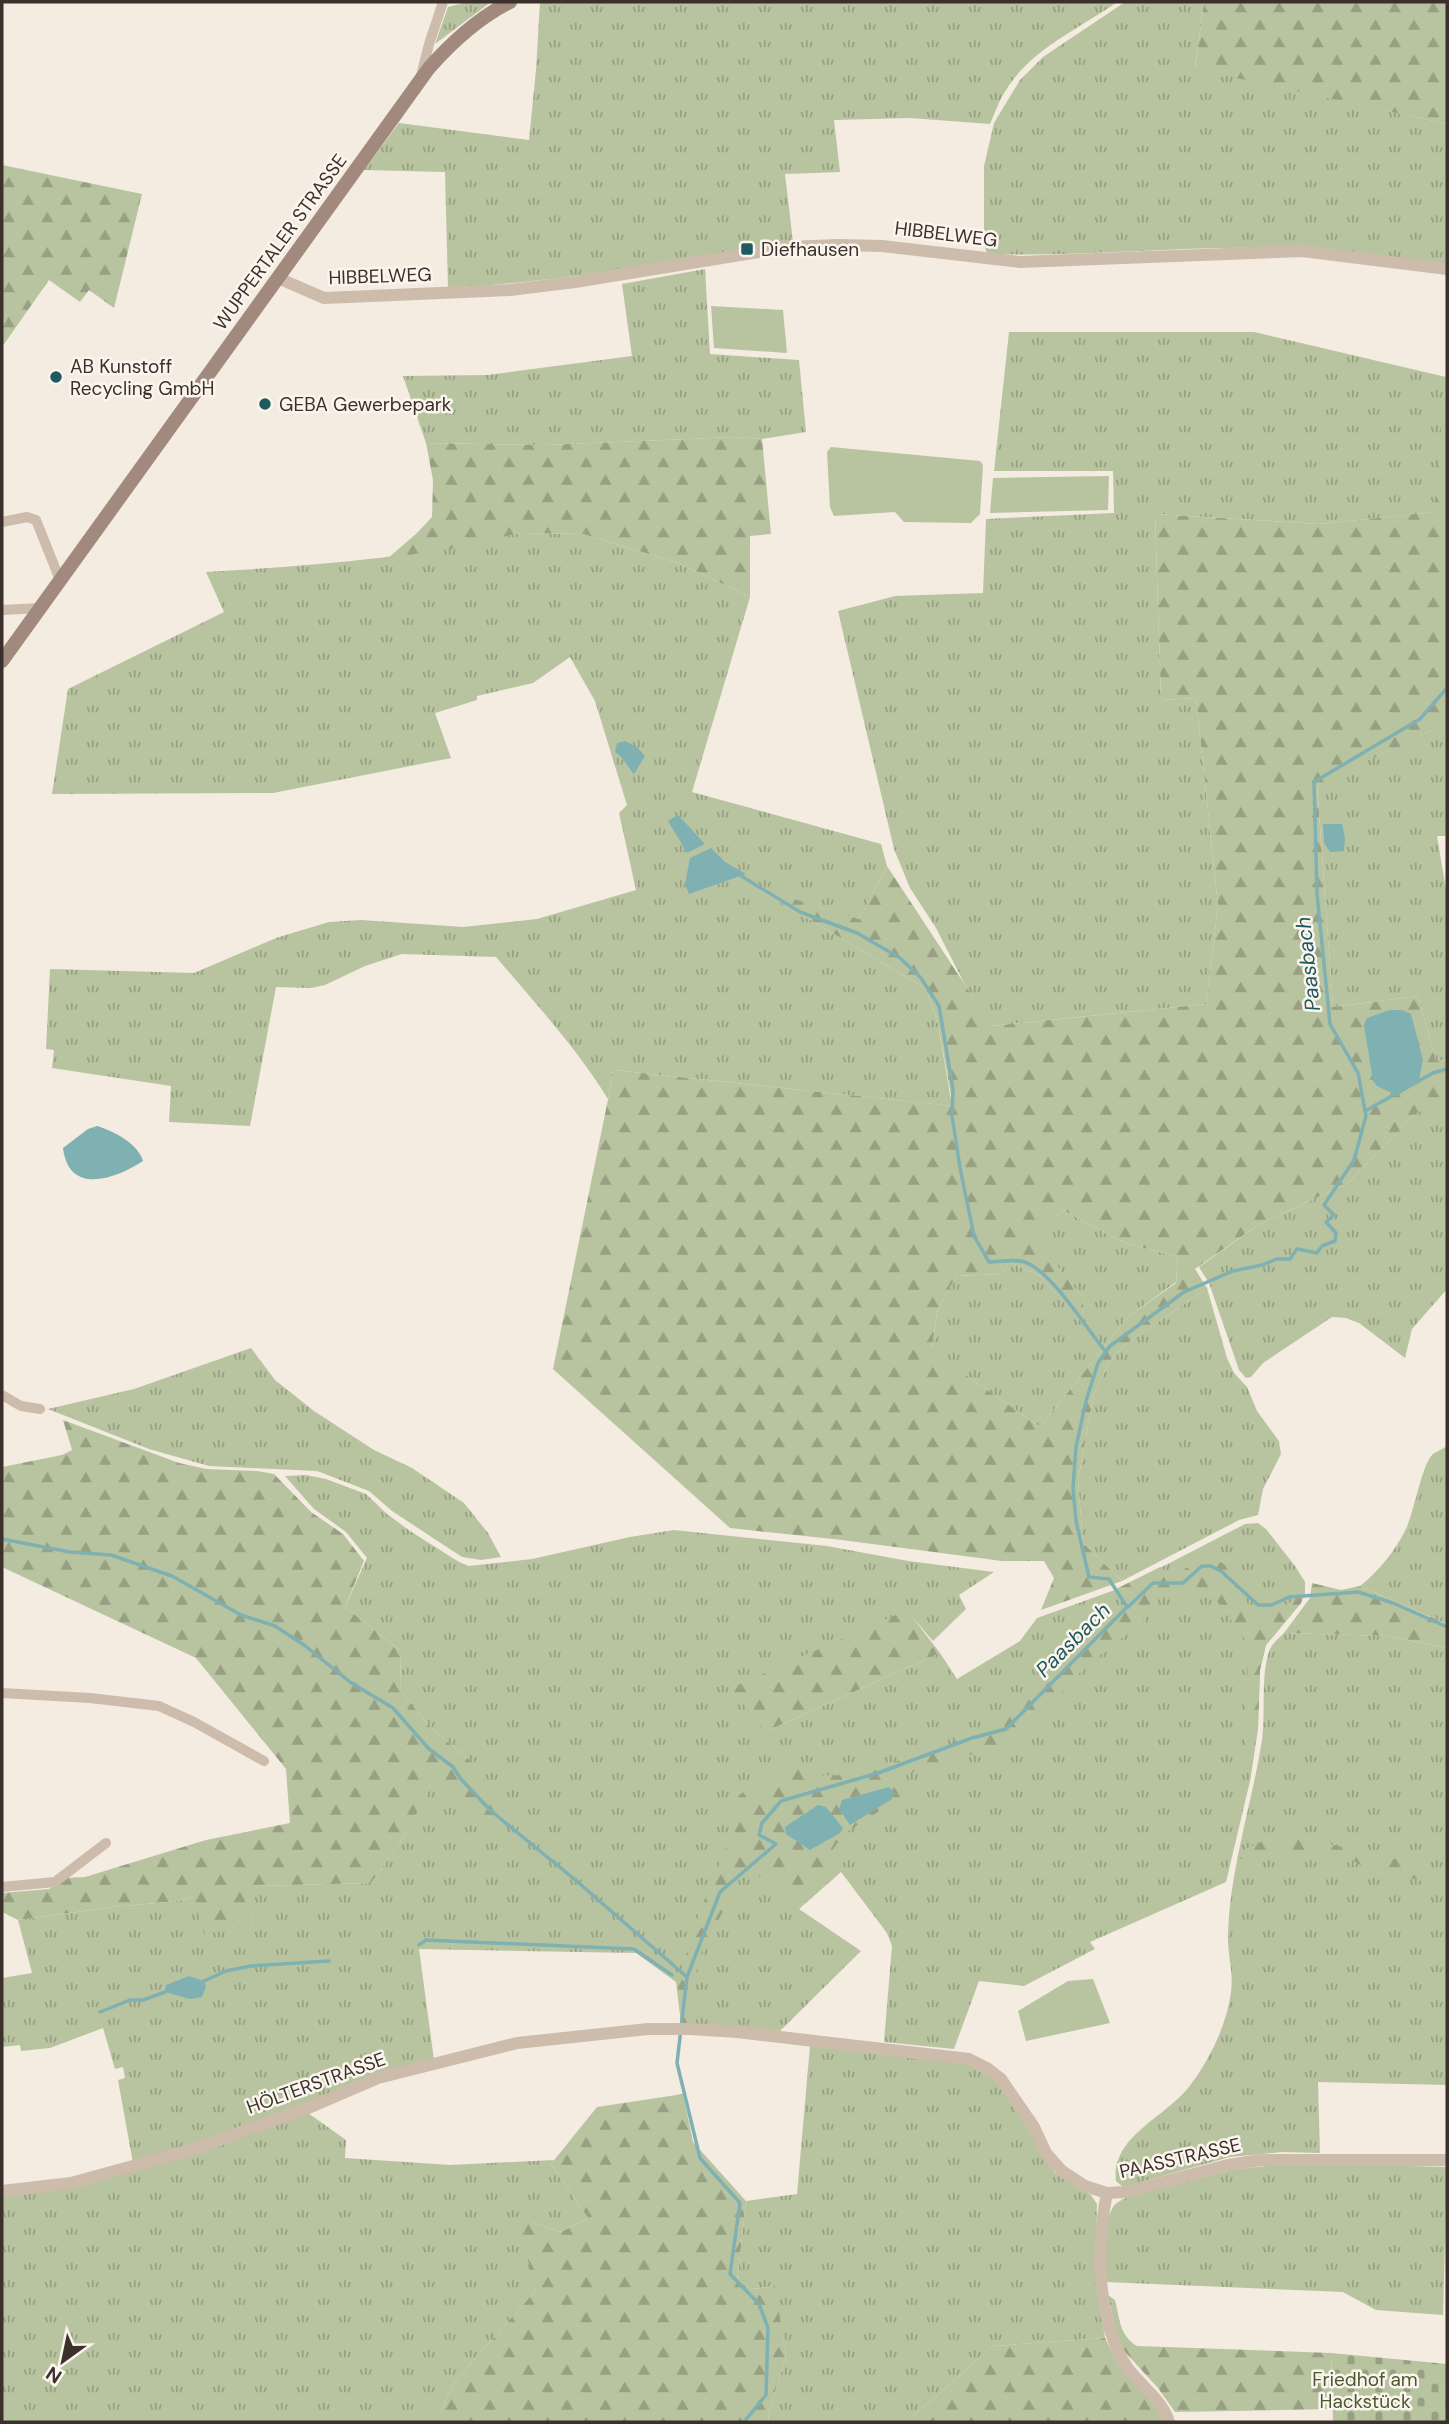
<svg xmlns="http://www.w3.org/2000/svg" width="1449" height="2424" font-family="'DM Sans',sans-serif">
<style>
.grass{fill:url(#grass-tufts)}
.forest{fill:url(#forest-firs);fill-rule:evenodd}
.cemetery{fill:url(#cemetery-stones)}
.pitch{fill:#b8c4a0}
.water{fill:#7fb0b2}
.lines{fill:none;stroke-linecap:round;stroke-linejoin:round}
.stream{stroke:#7fb0b2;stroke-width:3.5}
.minor{stroke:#cdbbac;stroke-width:10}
.tertiary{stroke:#cdbbac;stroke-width:12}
.secondary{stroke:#a18a7d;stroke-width:14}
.poi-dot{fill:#1f5a5e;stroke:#fbf5ee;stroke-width:2.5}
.labels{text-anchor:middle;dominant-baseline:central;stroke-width:5;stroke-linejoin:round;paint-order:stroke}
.street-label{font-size:19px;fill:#3b302b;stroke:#fbf5ee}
.poi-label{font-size:19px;fill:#3b302b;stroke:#fbf5ee;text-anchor:start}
.park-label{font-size:19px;fill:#4a5a2e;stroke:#fbf5ee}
.water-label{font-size:21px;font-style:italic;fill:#1f5a5e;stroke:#fbf5ee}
</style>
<defs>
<pattern id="grass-tufts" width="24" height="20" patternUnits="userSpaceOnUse" patternTransform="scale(1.75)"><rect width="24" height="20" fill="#b8c4a0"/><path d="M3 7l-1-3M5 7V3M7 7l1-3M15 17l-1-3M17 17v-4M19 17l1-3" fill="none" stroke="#97a083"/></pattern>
<pattern id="forest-firs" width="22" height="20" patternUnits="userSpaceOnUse" patternTransform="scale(1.75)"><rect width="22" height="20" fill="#b8c4a0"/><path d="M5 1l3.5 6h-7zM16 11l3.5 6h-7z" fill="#97a083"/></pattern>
<pattern id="cemetery-stones" width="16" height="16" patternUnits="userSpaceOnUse" patternTransform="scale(1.75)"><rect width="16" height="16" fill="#b8c4a0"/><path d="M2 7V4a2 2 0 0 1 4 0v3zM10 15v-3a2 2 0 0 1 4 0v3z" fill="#97a083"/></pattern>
</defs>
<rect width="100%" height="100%" fill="#f4ebe1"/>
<g class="grass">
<polygon points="468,2 491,2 435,44 448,7"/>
<path d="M540 2H1117C1079 29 1031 49 1006 90 999 100 995 113 990 124L910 118 834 120 840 172 785 174 793 242C678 260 564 282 448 288L445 172 364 170 399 123 529 140 536 70Z"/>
<path d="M1125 2H1204L1195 68 1447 124V264C1390 258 1329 249 1272 248 1177 246 1083 257 989 254L986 251 984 242V166L994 123 1020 80 1043 57Z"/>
<polygon points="705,269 710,354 799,360 806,432 762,439 736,437 544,445 426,443 403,376 488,375 632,356 622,284"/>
<polygon points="1009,332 1254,332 1446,377 1435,512 1320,524 1155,514 1161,700 1196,698 1218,906 1206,1004 991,1026 964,983 936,928 910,888 894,849 838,611 895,596 983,593 986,519 1114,513 1113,471 994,471"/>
<path d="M521 533 583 534 678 563 750 597 692 792 881 844 887 866 859 919 758 889 925 988 937 1018 952 1106 614 1070 608 1099C576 1047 535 1003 496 957L402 954 365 966 325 985 311 988 276 987 250 1126 169 1122 171 1086 52 1068 54 1050 46 1049 50 969 194 973 276 938 329 922 361 920 463 927 537 919 636 890 619 813 627 805 595 701 570 657 533 683 477 696V700L435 713 451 758 273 793 52 794 68 689 224 612 206 572C312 566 418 558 521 533Z"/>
<polygon points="1447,723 1447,836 1437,836 1447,896 1447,1060 1436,1061 1418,996 1333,1007 1317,784"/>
<polygon points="1447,1095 1447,1289 1412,1329 1405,1358 1359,1323 1346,1318 1332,1317 1263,1363 1251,1377 1246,1378 1239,1370 1209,1283 1199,1267 1258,1225 1348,1183 1414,1115"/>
<polygon points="1063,1210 1125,1243 1178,1257 1176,1282 1129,1316 1040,1427 963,1373 932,1348 937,1312 956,1276 1001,1274 1010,1262 1040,1276 1081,1321 1084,1299 1033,1237"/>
<polygon points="1207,1288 1227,1358 1234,1373 1247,1387 1257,1411 1279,1441 1281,1454 1263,1489 1258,1515 1239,1520 1122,1581 1083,1543 1078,1480 1094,1394 1110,1361 1126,1344"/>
<polygon points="251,1348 275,1380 314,1411 374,1450 412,1468 464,1503 488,1533 501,1557 481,1560 462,1557 392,1511 369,1491 317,1471 209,1466 149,1449 48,1409 134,1389"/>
<path d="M1447 1446V1624L1360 1586C1379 1571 1394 1552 1405 1531 1414 1514 1422 1463 1433 1454 1437 1451 1443 1449 1447 1446Z"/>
<polygon points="306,1475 326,1479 366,1494 387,1514 410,1531 459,1562 469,1566 532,1559 630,1537 674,1530 827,1546 908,1561 994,1572 959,1595 966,1609 933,1641 907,1611 765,1732 940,1653 957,1679 1020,1641 1037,1618 1123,1587 1245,1524 1258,1523 1266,1529 1295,1566 1305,1582 1305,1593 1301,1603 1266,1645 1260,1670 1258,1728 1250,1781 1226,1882 1090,1942 1095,1949 1024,1986 979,1981 954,2049 884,2042 892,1946 887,1933 841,1872 799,1909 861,1951 779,2032 681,2023 676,1982 636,1953 419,1949 434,2060 315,2103 133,2163 118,2080 125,2078 123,2067 115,2069 103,2028 50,2048 21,2051 20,2045 2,2047 2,1978 32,1973 18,1920 113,1907 178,1901 193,1897 253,1926 250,1886 371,1883 401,1841 434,1781 471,1761 431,1728 401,1691 400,1650 345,1607 367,1558 346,1532 314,1509 285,1476"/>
<path d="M1284 1633 1388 1636 1447 1648V2085L1318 2082 1320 2153 1282 2152 1230 2157 1123 2187 1116 2181C1111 2137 1164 2118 1188 2088 1208 2063 1227 2025 1231 1992 1234 1973 1227 1953 1228 1934 1230 1868 1252 1804 1262 1740 1266 1712 1260 1674 1270 1649 1273 1643 1279 1638 1284 1633Z"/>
<polygon points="810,2046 968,2064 998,2081 1027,2126 1043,2156 1056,2174 1091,2195 1097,2204 1095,2271 1105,2338 993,2346 907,2422 769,2422 768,2414 786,2357 774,2286 753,2289 737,2282 746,2201 797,2194"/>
<polygon points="308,2113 346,2140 345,2158 450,2165 554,2160 551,2164 588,2218 561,2232 531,2222 536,2290 453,2384 436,2422 2,2422 2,2195 17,2195"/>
<path d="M1371 2165 1447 2167 1443 2315 1376 2310 1343 2292 1106 2282C1106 2262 1103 2229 1111 2211 1114 2203 1121 2200 1128 2197L1231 2170 1266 2166Z"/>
</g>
<g class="forest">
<polygon points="1204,2 1447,2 1447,124 1195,69"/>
<polygon points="2,165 142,194 114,308 89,290 80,302 49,280 2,347"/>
<path d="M1447 364V723L1317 785 1333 1007 1418 996 1436 1061 1447 1060V1096L1414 1115 1348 1183 1258 1225 1195 1269 1207 1288 1126 1344 1110 1361 1094 1394 1078 1480 1083 1543 1122 1581 1041 1610 1054 1578 1044 1561H1002L842 1540 730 1528 553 1369 614 1070 953 1106 937 1018 925 988 755 887 859 919 887 866 992 1026 1206 1004 1218 906 1196 698 1161 700 1155 514 1320 524 1434 512ZM1063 1210 1125 1243 1178 1257 1176 1283 1129 1316 1040 1427 963 1373 932 1347 937 1312 956 1276 1001 1274 1010 1262 1040 1276 1081 1322 1084 1299 1034 1237Z"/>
<polygon points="736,437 762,439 771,534 750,536 750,597 678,563 583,534 521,533 462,547 388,558 416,534 432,517 433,480 426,443 544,445"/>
<polygon points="63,1420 179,1463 206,1469 257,1471 274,1474 311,1512 343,1534 364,1561 345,1607 400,1650 401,1691 431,1728 471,1761 506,1807 481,1831 434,1782 401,1841 371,1883 251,1886 253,1926 204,1934 193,1897 178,1901 113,1907 18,1920 2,1912 2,1893 49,1889 65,1878 85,1877 206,1840 290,1823 286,1769 196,1658 2,1567 2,1467 62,1455 72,1450"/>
<path d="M1211 1557C1216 1560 1222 1562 1226 1566 1244 1581 1237 1618 1275 1609 1285 1607 1296 1598 1305 1593L1301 1603 1266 1645 1260 1670 1258 1728 1250 1781 1245 1755 1248 1679 1246 1641 1214 1597 1191 1588 1167 1590 1152 1598 1143 1622 1096 1658 1073 1679 1045 1713 1011 1741 961 1758 929 1764 903 1777 908 1792 844 1834 828 1856 841 1871 798 1909C779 1887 773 1875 742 1874L701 1954 687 2023H681L677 1982 702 1906 729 1841 739 1795 790 1764 811 1776 849 1775 950 1746 960 1734 994 1723 1032 1694 1124 1606 1116 1589 1160 1567 1171 1575Z"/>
<polygon points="1312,1583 1341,1590 1360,1586 1447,1624 1447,1648 1388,1636 1284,1633 1310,1598"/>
<polygon points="907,1610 940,1653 765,1732 731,1688"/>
<polygon points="1304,1839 1383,1855 1447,1875 1447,1894 1417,1879 1379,1877 1351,1859 1323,1855 1287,1855 1237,1859 1239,1852 1263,1841"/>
<polygon points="683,2094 693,2142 746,2201 737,2282 753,2289 775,2286 786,2357 768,2414 769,2422 436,2422 453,2384 536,2290 520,2230 531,2222 561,2232 588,2218 551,2164 597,2107"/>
<path d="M1108 2295 1115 2300C1120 2319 1119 2335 1137 2346L1331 2353 1332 2409 1175 2412 1158 2388 1124 2351 1115 2328Z"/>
<polygon points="1105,2338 1119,2365 1161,2412 1163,2422 907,2422 993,2346"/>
</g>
<polygon class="cemetery" points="1331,2353 1447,2364 1447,2422 1333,2422"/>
<g class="pitch">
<polygon points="711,306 783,310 787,353 714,348"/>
<polygon points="831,447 980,461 983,465 980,514 971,523 904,522 895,512 834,516 830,507 827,452"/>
<polygon points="1109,476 1108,510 990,513 993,478"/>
<polygon points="1093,1979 1110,2023 1026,2041 1018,2011 1068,1981"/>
</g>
<g class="water">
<path d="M625 741 637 747 645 756 634 774C626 765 625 759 615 752L617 743Z"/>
<polygon points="678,815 705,844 687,853 668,821"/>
<polygon points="1323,824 1342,824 1345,838 1344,851 1330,852 1324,843"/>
<polygon points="711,848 725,862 746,874 689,894 685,884 690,858"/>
<polygon points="1390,1010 1402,1010 1411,1014 1423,1060 1419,1080 1396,1095 1377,1086 1373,1081 1364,1025 1367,1018"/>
<path d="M97 1126C114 1131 138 1144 143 1161 117 1178 69 1197 63 1148L88 1129Z"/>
<polygon points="889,1787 894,1792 892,1799 850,1825 839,1809 842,1800"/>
<polygon points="818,1805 826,1807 843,1828 840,1833 810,1850 786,1834 785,1827"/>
<polygon points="189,1976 204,1981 206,1986 202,1997 190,1999 165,1992 166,1985"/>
</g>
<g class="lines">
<g class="stream">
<path d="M738 874 800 912 857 933 900 958 921 978 939 1006 953 1089 952 1116 960 1168 974 1236 989 1262C1000 1262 1017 1258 1027 1263 1054 1275 1086 1328 1106 1352"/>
<polyline points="1365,1111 1433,1073 1447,1069"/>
<polyline points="2,1539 70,1552 111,1555 172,1576 241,1615 275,1626 304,1645 350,1682 393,1708 429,1749 453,1767 460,1778 491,1811 573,1878 687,1977"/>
<polyline points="1128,1607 1153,1583 1183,1583 1202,1566 1210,1566 1221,1571 1258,1605 1272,1605 1289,1597 1358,1592 1393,1603 1447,1627"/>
<polyline points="419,1945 426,1940 634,1949 672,1975"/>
<polyline points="204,1981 226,1971 251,1966 329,1961"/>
<polyline points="100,2012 130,2000 143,2000 165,1992"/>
<polyline points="744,2422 766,2395 768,2328 759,2304 730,2274 740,2203 700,2158 677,2063 687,1977 720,1892 776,1844 759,1835 762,1823 781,1801 878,1773 972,1738 1006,1729 1127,1607 1109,1579 1089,1577 1076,1521 1073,1488 1076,1447 1086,1401 1098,1363 1110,1346 1184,1292 1233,1271 1262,1265 1277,1259 1290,1259 1297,1249 1317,1253 1322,1246 1335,1241 1336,1233 1326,1222 1334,1215 1324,1205 1354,1160 1366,1116 1358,1073 1330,1024 1317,894 1314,782 1420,719 1447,688"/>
</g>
<g class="minor">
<polyline points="421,76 429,44 443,2"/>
<polyline points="2,522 27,517 36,520 60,580"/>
<polyline points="2,610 41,608"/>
<polyline points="2,1395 21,1406 40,1409"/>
<polyline points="2,1693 90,1698 159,1706 194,1722 264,1761"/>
<polyline points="2,1887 55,1882 106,1843"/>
</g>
<g class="tertiary">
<polyline points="278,278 324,298 510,290 575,282 789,247 838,245 882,246 1020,262 1302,251 1447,269"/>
<polyline points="2,2191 71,2183 191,2150 313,2106 378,2078 517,2043 648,2029 690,2029 737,2032 969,2059 987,2068 1001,2079 1034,2127 1046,2153 1062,2171 1085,2186 1107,2193 1125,2192 1228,2165 1261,2160 1447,2160"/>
<path d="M1107 2193C1096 2247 1096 2319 1127 2367 1140 2386 1162 2399 1169 2422"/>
</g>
<path class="secondary" d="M2 661 429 68C453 41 478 18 510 2"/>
</g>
<g class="poi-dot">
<rect x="740" y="242" width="14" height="14" rx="3.5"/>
<circle cx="56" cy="377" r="7"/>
<circle cx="265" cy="404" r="7"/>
</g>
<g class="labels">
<g class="street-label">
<text transform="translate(946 234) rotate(7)">HIBBELWEG</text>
<text transform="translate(280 242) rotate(-54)">WUPPERTALER STRASSE</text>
<text transform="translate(380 276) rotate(-2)">HIBBELWEG</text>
<text transform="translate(316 2083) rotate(-20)">HÖLTERSTRASSE</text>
<text transform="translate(1180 2158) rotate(-13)">PAASSTRASSE</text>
</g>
<g class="poi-label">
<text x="761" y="249">Diefhausen</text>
<text x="70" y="366">AB Kunstoff<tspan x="70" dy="22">Recycling GmbH</tspan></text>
<text x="279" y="404">GEBA Gewerbepark</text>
</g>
<g class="park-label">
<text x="1365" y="2379">Friedhof am<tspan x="1365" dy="22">Hackstück</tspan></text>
</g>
<g class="water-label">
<text transform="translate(1308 964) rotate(-96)">Paasbach</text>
<text transform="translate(1073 1640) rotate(-45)">Paasbach</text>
</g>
</g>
<rect width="1449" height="2424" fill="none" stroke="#3b302b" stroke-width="7"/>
<g transform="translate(63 2361) rotate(213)" stroke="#fbf5ee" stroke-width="5" paint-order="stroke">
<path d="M0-5L12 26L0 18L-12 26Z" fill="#3b302b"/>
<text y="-10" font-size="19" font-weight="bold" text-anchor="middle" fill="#3b302b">N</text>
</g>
</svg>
